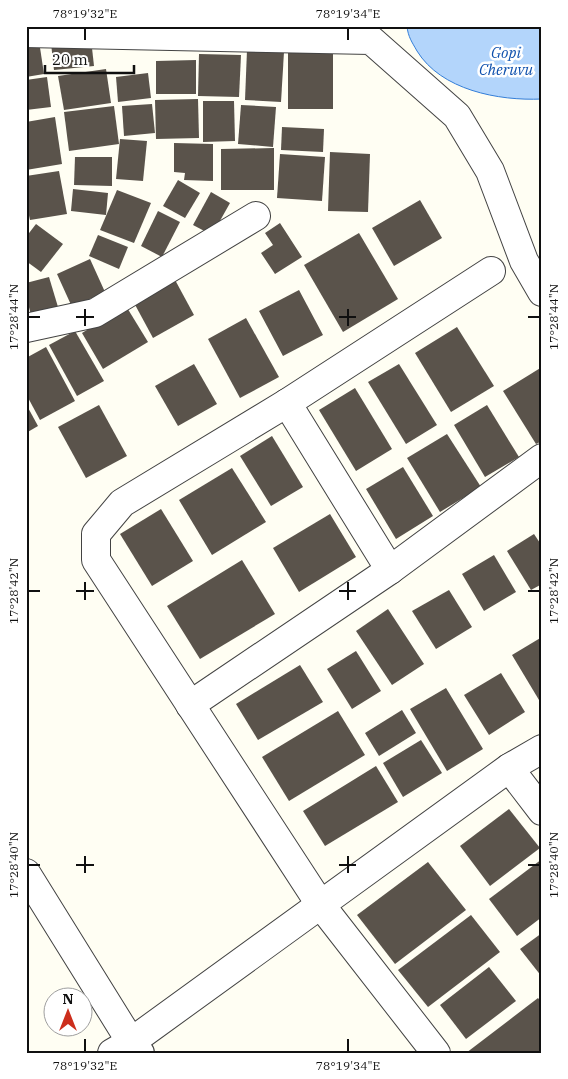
<svg xmlns="http://www.w3.org/2000/svg" width="568" height="1079" font-family="'IBM Plex Serif',serif">
<style>
.water{fill:#b3d5fb;stroke:#347ed8}
.building{fill:#5a534b}
.lines{fill:none;stroke-linecap:round;stroke-linejoin:round}
.minor-casing{stroke:#434343;stroke-width:30}
.minor{stroke:#fff;stroke-width:28}
.ticks{fill:none;stroke:#101010;stroke-width:2}
.labels{text-anchor:middle;dominant-baseline:central;stroke-width:5;stroke-linejoin:round;paint-order:stroke}
.water-label{font-size:15px;font-style:italic;fill:#0e50ad;stroke:#fff}
.neatline{fill:none;stroke:#101010;stroke-width:2}
.ticks-label{font-size:12px;text-anchor:middle;fill:#101010}
</style>
<rect width="100%" height="100%" fill="#fffef3"/>
<path class="water" d="M407 26H542V99C498 101 441 90 417 51 412 42 408 37 407 26Z"/>
<g class="building">
<polygon points="91,39 94,66 54,70 51,43"/>
<polygon points="39,41 44,74 26,77 26,43"/>
<polygon points="247,50 284,52 281,102 245,100"/>
<rect x="288" y="51" width="45" height="58"/>
<polygon points="199,54 241,55 239,97 198,96"/>
<polygon points="196,60 196,94 156,94 156,61"/>
<polygon points="106,69 111,103 64,110 58,76"/>
<polygon points="148,73 151,98 118,102 116,77"/>
<polygon points="47,77 51,107 26,110 26,80"/>
<polygon points="198,99 199,138 156,139 155,100"/>
<polygon points="203,101 234,101 235,141 203,142"/>
<polygon points="152,104 155,133 124,136 122,106"/>
<polygon points="241,105 276,107 273,147 238,144"/>
<polygon points="114,106 119,144 69,151 64,112"/>
<polygon points="55,117 62,164 26,170 26,122"/>
<polygon points="282,127 324,129 323,152 281,150"/>
<polygon points="120,139 147,141 143,181 116,179"/>
<polygon points="174,143 213,144 213,181 184,180 185,173 174,172"/>
<polygon points="274,148 274,190 221,190 221,149"/>
<polygon points="330,152 370,154 368,212 328,211"/>
<polygon points="280,154 325,157 322,201 277,198"/>
<polygon points="75,157 112,157 112,186 74,185"/>
<polygon points="59,171 67,214 30,220 26,202 26,176"/>
<polygon points="178,180 200,193 185,218 163,206"/>
<polygon points="73,189 108,193 106,215 71,211"/>
<polygon points="117,190 151,203 134,243 100,230"/>
<polygon points="211,192 230,203 212,235 193,225"/>
<polygon points="420,200 442,238 394,266 372,228"/>
<polygon points="158,211 180,222 162,257 141,246"/>
<polygon points="280,223 302,257 275,274 261,253 273,245 265,233"/>
<polygon points="36,224 63,244 41,272 26,261 26,237"/>
<polygon points="359,233 398,299 343,332 304,265"/>
<polygon points="98,235 128,247 119,269 89,256"/>
<polygon points="90,259 105,292 72,307 57,274"/>
<polygon points="49,277 58,307 31,315 26,296 26,283"/>
<polygon points="174,278 194,315 153,338 133,301"/>
<polygon points="299,290 323,335 283,356 259,311"/>
<polygon points="126,306 148,342 103,369 82,333"/>
<polygon points="246,318 279,377 240,398 208,339"/>
<polygon points="457,327 494,386 451,412 415,353"/>
<polygon points="75,331 104,381 77,396 49,345"/>
<polygon points="46,347 75,401 40,420 26,394 26,358"/>
<polygon points="194,364 217,404 178,426 155,386"/>
<polygon points="399,364 437,425 406,444 368,382"/>
<polygon points="542,367 542,441 536,444 503,391"/>
<polygon points="355,388 392,449 356,471 319,410"/>
<polygon points="26,404 38,426 26,433"/>
<polygon points="99,405 127,456 86,478 58,427"/>
<polygon points="487,405 519,457 485,477 454,425"/>
<polygon points="447,434 481,487 440,512 407,458"/>
<polygon points="272,436 303,487 271,506 240,456"/>
<polygon points="403,467 433,516 396,539 366,489"/>
<polygon points="232,468 266,522 212,555 179,500"/>
<polygon points="161,509 193,561 152,586 120,534"/>
<polygon points="330,514 356,557 299,592 273,548"/>
<polygon points="534,534 542,546 542,584 531,590 507,551"/>
<polygon points="494,555 516,592 484,611 462,574"/>
<polygon points="242,560 275,614 200,659 167,606"/>
<polygon points="449,590 472,627 436,649 412,611"/>
<polygon points="388,609 424,664 392,685 356,631"/>
<polygon points="542,637 542,705 512,655"/>
<polygon points="356,651 381,691 352,709 327,669"/>
<polygon points="300,665 323,702 258,740 236,704"/>
<polygon points="501,673 525,712 489,735 464,695"/>
<polygon points="446,688 483,749 447,771 410,709"/>
<polygon points="402,710 416,733 379,756 365,733"/>
<polygon points="338,711 365,755 289,801 262,757"/>
<polygon points="421,740 442,773 403,797 383,763"/>
<polygon points="376,766 398,802 325,846 303,811"/>
<polygon points="509,809 540,848 490,886 460,846"/>
<polygon points="542,859 542,917 517,936 489,899"/>
<polygon points="428,862 466,910 395,964 357,915"/>
<polygon points="471,915 500,952 428,1007 398,970"/>
<polygon points="542,933 542,977 520,949"/>
<polygon points="489,967 516,1001 466,1039 440,1005"/>
<polygon points="538,998 542,1003 542,1051 540,1053 466,1053"/>
</g>
<g class="lines">
<defs>
<g id="minor">
<polyline points="26,33 371,40 457,116 490,171 524,261 542,292"/>
<polyline points="26,328 95,313 256,216"/>
<polyline points="287,403 390,570"/>
<polyline points="190,705 390,570 542,458"/>
<polyline points="509,768 542,811"/>
<polyline points="26,873 131,1042 140,1053"/>
<polyline points="112,1053 131,1042 509,768 542,749"/>
<polyline points="436,1053 320,904 96,560 96,534 122,503 287,403 491,271"/>
</g>
</defs>
<use href="#minor" class="minor-casing"/>
<use href="#minor" class="minor"/>
</g>
<path class="ticks" d="M85 28V40M348 28V40M85 309V326M348 309V326M28 317H40M76 317H94M339 317H356M528 317H540M85 582V600M348 582V600M28 591H40M76 591H94M339 591H356M528 591H540M85 856V873M348 856V873M28 865H40M76 865H94M339 865H356M528 865H540M85 1039V1052M348 1039V1052"/>
<g class="labels">
<g class="water-label">
<text x="506" y="52">Gopi<tspan x="506" dy="17">Cheruvu</tspan></text>
</g>
</g>
<rect width="568" height="1079" fill="none" stroke="#ffffff" stroke-width="55"/>
<g transform="translate(68 1012)"><circle r="24" fill="#ffffff" stroke="#9f9f9f"/>
<path d="M0-4L9 19L0 12L-9 19Z" fill="#cc2e1c"/>
<text y="-8" font-size="14" font-weight="bold" text-anchor="middle" fill="#101010">N</text>
</g>
<path d="M45 65v8h89v-8" fill="none" stroke="#101010" stroke-width="2.5"/>
<text x="52" y="65" font-size="15" fill="#101010" stroke="#ffffff" stroke-width="4" paint-order="stroke">20 m</text>
<rect x="28" y="28" width="512" height="1024" class="neatline"/>
<g class="ticks-label">
<text x="85" y="18">78°19'32"E</text>
<text x="348" y="18">78°19'34"E</text>
<text transform="translate(14 317) rotate(-90)" y="4">17°28'44"N</text>
<text transform="translate(554 317) rotate(-90)" y="4">17°28'44"N</text>
<text transform="translate(14 591) rotate(-90)" y="4">17°28'42"N</text>
<text transform="translate(554 591) rotate(-90)" y="4">17°28'42"N</text>
<text transform="translate(14 865) rotate(-90)" y="4">17°28'40"N</text>
<text transform="translate(554 865) rotate(-90)" y="4">17°28'40"N</text>
<text x="85" y="1070">78°19'32"E</text>
<text x="348" y="1070">78°19'34"E</text>
</g>
</svg>
